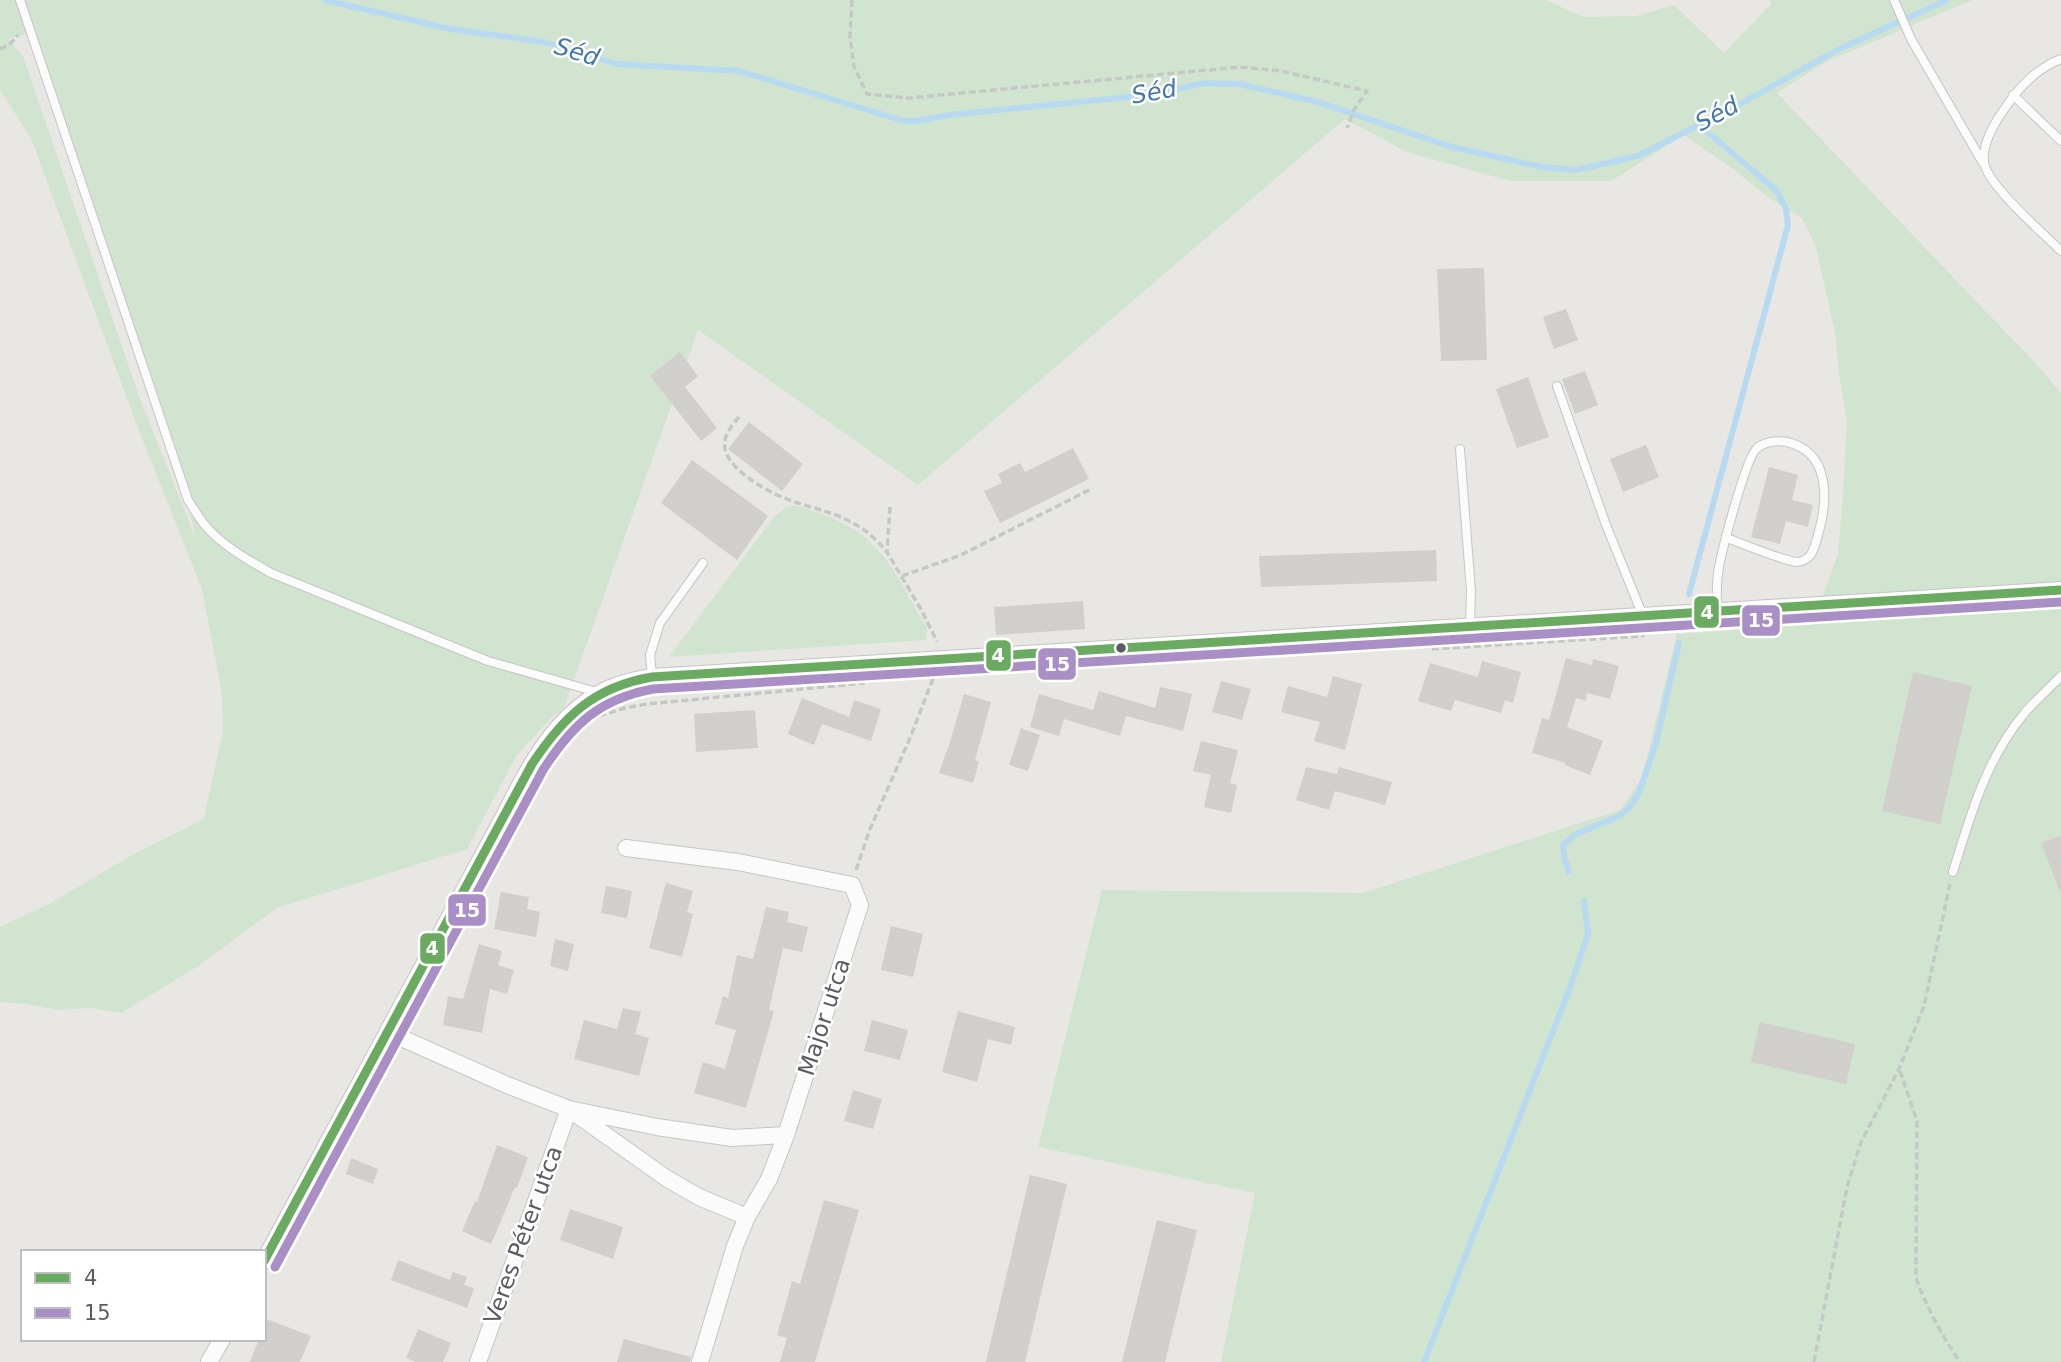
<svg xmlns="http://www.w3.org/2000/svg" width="2061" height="1362" font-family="'DejaVu Sans',sans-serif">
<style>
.green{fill:#d1e4cf;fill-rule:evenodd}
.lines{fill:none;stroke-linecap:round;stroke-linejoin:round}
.stream{stroke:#b8daf1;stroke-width:6}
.building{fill:#d0cfcc}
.service-casing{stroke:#c5c5c5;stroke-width:10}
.minor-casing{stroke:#c5c5c5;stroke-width:18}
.path{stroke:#c4c9c6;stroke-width:3.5;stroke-dasharray:7 3.5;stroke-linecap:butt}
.service{stroke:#fcfbfb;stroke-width:8}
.minor{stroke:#fcfbfb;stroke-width:16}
.bus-1-casing{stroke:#fff;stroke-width:14}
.bus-2-casing{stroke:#fff;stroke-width:14}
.bus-1{stroke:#6aab61;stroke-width:9}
.bus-2{stroke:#aa8fc6;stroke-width:9}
.bus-dot{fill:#595c60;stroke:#fff;stroke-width:2.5}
.labels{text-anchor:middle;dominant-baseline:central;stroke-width:5;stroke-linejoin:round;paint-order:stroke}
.street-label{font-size:23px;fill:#595c60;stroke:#fff}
.water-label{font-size:24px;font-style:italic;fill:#4377a6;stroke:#fff}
.line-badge{stroke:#fff;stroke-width:2.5}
.badge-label{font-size:19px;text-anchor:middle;font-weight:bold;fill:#fff}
</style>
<rect width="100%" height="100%" fill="#e8e7e3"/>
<g class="green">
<path d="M0 0H1545L1584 17 1636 16 1674 5 1724 53 1771 4 1770 0H1972L1826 62 1777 93 2041 369 2061 393V1362H1221L1255 1193 1038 1147 1102 890 1363 893 1620 810 1642 778 1677 634 1812 625 1838 554 1843 494 1847 420 1839 374 1836 337 1816 247 1802 218 1768 197 1729 166 1684 135 1611 181H1510L1407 152 1345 119 918 485 698 330 564 708 551 718 517 755 467 849 277 908 195 968 121 1013 90 1008 59 1010 26 1004 0 1002V927L49 904 139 851 183 830 204 818 223 731 222 694 202 589 139 431 31 138 0 90ZM30 33 185 491 196 539 140 399 23 56 8 39Z"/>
<polygon points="787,506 797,506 835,519 863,535 886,559 900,581 927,629 926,640 669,657 774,517"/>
</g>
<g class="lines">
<g class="stream">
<polyline points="325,0 450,29 544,42 617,64 739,71 904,121 918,121 949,115 1148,95 1205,83 1239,84 1318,102 1452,147 1542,167 1576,170 1638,156 1740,104 1839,49 1947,0"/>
<polyline points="1689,594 1788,225 1786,209 1776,190 1699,125"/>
<polyline points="1569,872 1564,857 1563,845 1576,834 1619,816 1629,808 1639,793 1656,743 1679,643"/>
<polyline points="1424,1362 1571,985 1588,934 1584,901"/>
</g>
</g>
<g class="building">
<polygon points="1484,268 1487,360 1441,361 1437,269"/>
<polygon points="1566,309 1578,340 1554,349 1543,317"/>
<polygon points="680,352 698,376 685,387 717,428 701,441 650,376"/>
<polygon points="1585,371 1598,405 1575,414 1562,379"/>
<polygon points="1528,377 1549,437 1517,448 1496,389"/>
<polygon points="749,422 803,464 782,491 728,449"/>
<polygon points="1646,445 1659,477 1623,492 1610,459"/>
<polygon points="1073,448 1089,479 1000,523 984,491 1002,483 998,474 1020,463 1025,472"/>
<polygon points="692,460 768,516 737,560 661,503"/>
<polygon points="1769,467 1798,475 1792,500 1813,505 1808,527 1786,521 1780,544 1751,537"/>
<polygon points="1436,550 1437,581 1261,587 1259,556"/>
<polygon points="1083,601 1085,629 996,635 994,607"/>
<polygon points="1566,658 1592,665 1593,659 1619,666 1610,699 1587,693 1586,701 1576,698 1567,727 1603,741 1590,775 1565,765 1566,763 1532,753 1542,718 1549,720"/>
<polygon points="1482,661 1521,672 1513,703 1505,700 1501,713 1455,700 1451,711 1418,701 1430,663 1478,677"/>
<polygon points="1913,672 1972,686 1940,824 1882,811"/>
<polygon points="1333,676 1362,684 1345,750 1314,741 1320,722 1281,712 1288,686 1327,697"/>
<polygon points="1221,681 1251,689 1242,720 1212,712"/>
<polygon points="1160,687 1192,694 1183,731 1126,716 1120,736 1064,719 1059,736 1030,727 1039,694 1093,710 1099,691 1155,708"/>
<polygon points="964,694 991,702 975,760 979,762 973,783 939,773 946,752 947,752"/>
<polygon points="802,698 849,717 854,700 881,709 871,741 822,724 814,745 788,734"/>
<polygon points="755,710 758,748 696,752 694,714"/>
<polygon points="1021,728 1040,735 1028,771 1009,765"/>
<polygon points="1201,741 1238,750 1230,783 1237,785 1231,813 1204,807 1211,775 1193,771"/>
<polygon points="1306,767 1337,774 1339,767 1392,782 1385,805 1335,791 1329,810 1296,800"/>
<polygon points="2061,835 2061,891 2060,891 2041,843"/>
<polygon points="666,883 693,891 687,912 693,914 682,957 649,948"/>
<polygon points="606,886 632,891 627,918 601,913"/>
<polygon points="501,892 529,897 527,909 540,912 536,937 494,929"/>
<polygon points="766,907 789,912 787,922 808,927 802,952 783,948 769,1010 774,1011 746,1108 694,1093 703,1062 725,1069 736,1030 715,1024 723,996 728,998 737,955 753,959"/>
<polygon points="891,926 923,934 913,977 881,970"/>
<polygon points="555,939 574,944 568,971 550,966"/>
<polygon points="479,944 502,951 498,965 514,970 507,994 490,989 482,1033 443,1025 448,996 463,999"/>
<polygon points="623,1008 641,1012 635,1034 649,1038 639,1076 574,1059 584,1020 617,1029"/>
<polygon points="958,1011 1015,1027 1011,1045 988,1039 977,1082 942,1072"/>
<polygon points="872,1020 908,1030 900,1060 864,1051"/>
<polygon points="1760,1022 1855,1044 1846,1084 1751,1062"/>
<polygon points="853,1090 882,1099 873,1129 844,1121"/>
<polygon points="497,1145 528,1157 517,1188 515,1187 491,1244 462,1231 475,1201 477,1202"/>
<polygon points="351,1158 378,1169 373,1184 346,1174"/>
<polygon points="1030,1175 1067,1184 1025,1362 986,1362"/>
<polygon points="824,1200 859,1210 815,1362 780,1362 787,1338 777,1335 792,1281 800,1284"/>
<polygon points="570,1209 623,1227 613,1259 560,1240"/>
<polygon points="1157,1220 1197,1230 1165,1362 1122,1362"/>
<polygon points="398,1260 450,1280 453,1272 467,1277 464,1285 474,1288 467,1308 391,1280"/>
<polygon points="264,1318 311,1336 300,1362 250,1362 259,1339 264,1339"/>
<polygon points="418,1329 451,1343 443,1362 416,1362 406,1358"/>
<polygon points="624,1339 691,1357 690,1362 617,1362"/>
</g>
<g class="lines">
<defs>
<g id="service">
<path d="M20 0 188 500C193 508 198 516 204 524 221 545 248 560 271 573L488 661 600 693"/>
<polyline points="1894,0 1911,39 1983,163"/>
<path d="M2061 59C2036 69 2020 86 2005 108 1995 122 1982 144 1984 162 1986 184 2044 234 2061 251"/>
<polyline points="2013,95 2061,141"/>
<polyline points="1557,386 1606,525 1643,616"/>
<polyline points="1460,449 1471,591 1470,626"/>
<path d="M1717 611C1717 599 1716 586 1718 574 1720 556 1746 457 1757 448 1766 441 1776 440 1787 442 1831 452 1828 501 1818 535 1814 548 1813 560 1797 562 1787 562 1740 543 1727 538"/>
<polyline points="652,677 650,655 660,623 703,563"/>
<path d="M1953 872C1970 816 1986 760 2023 715 2034 701 2049 689 2061 676"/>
</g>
<g id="minor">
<polyline points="626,848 738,862 852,885 860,905 786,1135 769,1179 747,1217 735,1246 700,1362"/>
<polyline points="388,1032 507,1085 569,1109 657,1127 732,1138 786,1135"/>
<path d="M264 1261 504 816C527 770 553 719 600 693 616 684 634 680 652 677L2061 590"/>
<polyline points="209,1362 222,1339"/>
<polyline points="478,1362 569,1109 666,1178 699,1197 747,1217"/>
</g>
</defs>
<use href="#service" class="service-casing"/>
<use href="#minor" class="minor-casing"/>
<g class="path">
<polyline points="852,0 850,36 854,67 867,94 909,98 1240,67 1281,71 1367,91 1354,110 1347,128"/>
<polyline points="0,49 9,45 18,35"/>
<path d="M739 417C733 424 727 431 725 440 720 463 756 484 773 493 796 505 822 508 845 519 862 527 875 537 887 552"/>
<polyline points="890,507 887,552 922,611 937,642"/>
<polyline points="902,576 961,555 1091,489"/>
<polyline points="1432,649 1643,636 1643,632"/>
<polyline points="599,716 625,708 647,704 865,683"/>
<polyline points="856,870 870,829 910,738 934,676"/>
<path d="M1900 1071 1917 1121 1916 1278C1927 1308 1942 1336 1960 1362"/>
<polyline points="1814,1362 1847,1187 1861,1142 1899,1069 1924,1006 1950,884"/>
</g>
<use href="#service" class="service"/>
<use href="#minor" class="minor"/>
<defs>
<path id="bus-1" d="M264 1261 532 764C564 716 594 687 652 677L2061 590"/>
<path id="bus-2" d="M275 1267 543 770C572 725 599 699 653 689L2061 602"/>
</defs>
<use href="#bus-1" class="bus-1-casing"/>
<use href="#bus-2" class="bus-2-casing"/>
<use href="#bus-1" class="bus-1"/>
<use href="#bus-2" class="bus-2"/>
</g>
<circle class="bus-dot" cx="1121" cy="648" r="6"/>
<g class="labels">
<g class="street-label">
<text transform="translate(824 1017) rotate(-72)">Major utca</text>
<text transform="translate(523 1235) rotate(-70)">Veres Péter utca</text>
</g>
<g class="water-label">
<text transform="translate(577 52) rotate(17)">Séd</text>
<text transform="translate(1154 92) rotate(-10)">Séd</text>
<text transform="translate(1717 114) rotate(-28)">Séd</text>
</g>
</g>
<g class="line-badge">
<rect x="1693" y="595" width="27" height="34" rx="7" fill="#6aab61"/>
<rect x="1741" y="604" width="40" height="33" rx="7" fill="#aa8fc6"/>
<rect x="985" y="639" width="27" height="33" rx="7" fill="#6aab61"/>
<rect x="1037" y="647" width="40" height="34" rx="7" fill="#aa8fc6"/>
<rect x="447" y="893" width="40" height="34" rx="7" fill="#aa8fc6"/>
<rect x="419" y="932" width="27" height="33" rx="7" fill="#6aab61"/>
</g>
<g class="badge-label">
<text x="1707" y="619">4</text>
<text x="1761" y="627">15</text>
<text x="998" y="662">4</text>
<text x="1057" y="671">15</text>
<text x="467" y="917">15</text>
<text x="432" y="955">4</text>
</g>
<rect x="21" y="1250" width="245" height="91" fill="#ffffff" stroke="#bdbebf" stroke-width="2"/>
<rect x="35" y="1273" width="35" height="10" fill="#6aab61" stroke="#bdbebf" stroke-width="2"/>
<text x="84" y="1285" font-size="21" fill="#595c60">4</text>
<rect x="35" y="1308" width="35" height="10" fill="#aa8fc6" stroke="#bdbebf" stroke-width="2"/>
<text x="84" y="1320" font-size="21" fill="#595c60">15</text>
</svg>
